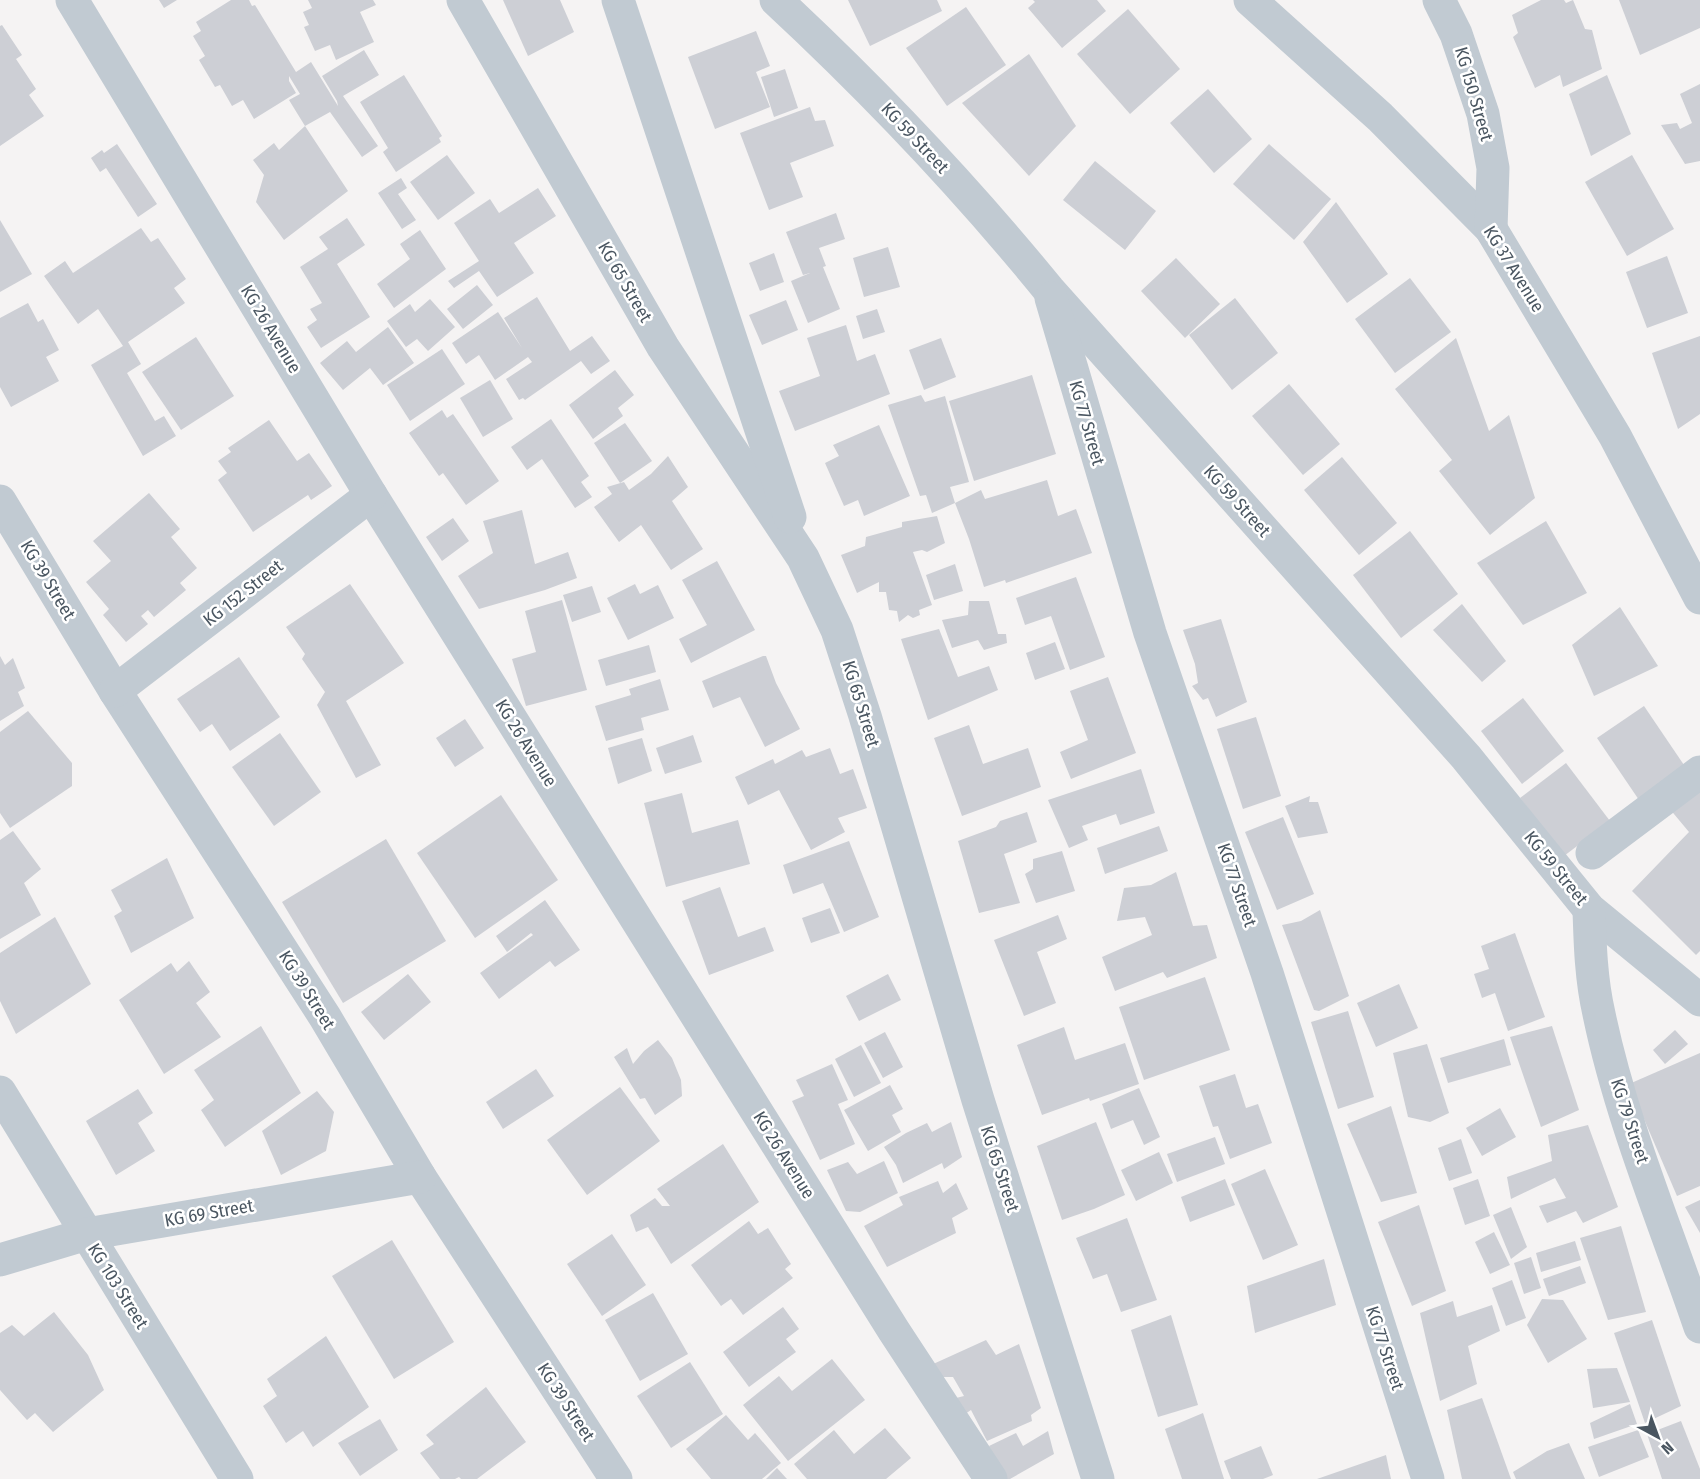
<svg xmlns="http://www.w3.org/2000/svg" width="1700" height="1479" font-family="'Fira Sans Condensed',sans-serif">
<style>
.building{fill:#cdcfd5}
.lines{fill:none;stroke-linecap:round;stroke-linejoin:round}
.minor{stroke:#c1cad2;stroke-width:33}
.labels{text-anchor:middle;dominant-baseline:central;stroke-width:5;stroke-linejoin:round;paint-order:stroke}
.street-label{font-size:18px;fill:#4a5661;stroke:#fff}
</style>
<rect width="100%" height="100%" fill="#f5f3f3"/>
<g class="building">
<polygon points="159,0 177,0 164,8"/>
<polygon points="231,0 249,0 252,6 255,5 296,72 311,62 338,106 337,101 322,76 364,50 379,75 343,96 378,146 362,157 330,112 305,126 289,100 300,94 289,76 289,81 296,93 254,119 243,100 232,106 220,85 215,87 199,60 205,56 193,36 201,31 196,22"/>
<polygon points="308,0 373,0 376,5 360,12 374,42 336,60 330,45 315,51 304,27 309,25 303,12 312,8"/>
<polygon points="503,0 560,0 574,32 528,56"/>
<polygon points="848,0 937,0 942,11 870,46"/>
<polygon points="1033,0 1097,0 1106,11 1062,48 1028,8 1035,2"/>
<polygon points="1541,0 1564,0 1566,3 1573,0 1585,29 1592,30 1602,69 1563,87 1560,75 1535,88 1513,37 1518,33 1512,15"/>
<polygon points="1619,0 1700,0 1700,28 1640,55"/>
<polygon points="966,7 1006,65 947,106 906,48"/>
<polygon points="1128,9 1180,69 1130,114 1077,54"/>
<polygon points="2,25 22,55 16,59 36,89 29,95 44,116 0,146 0,26"/>
<polygon points="756,31 770,66 756,72 770,107 715,129 688,57"/>
<polygon points="1029,54 1076,126 1029,176 962,103"/>
<polygon points="785,69 798,108 774,117 761,77"/>
<polygon points="404,75 442,136 439,138 441,142 396,172 383,152 388,148 360,102"/>
<polygon points="1607,75 1631,134 1591,156 1569,94"/>
<polygon points="1700,84 1700,161 1685,164 1661,125 1677,123 1680,129 1692,123 1680,94"/>
<polygon points="1208,89 1252,139 1214,173 1170,123"/>
<polygon points="810,107 815,121 825,120 834,146 790,163 803,197 769,210 740,133"/>
<polygon points="305,126 348,191 284,240 256,202 264,175 253,160 274,143 279,150"/>
<polygon points="117,144 157,204 138,217 106,168 100,172 91,158 102,150 104,153"/>
<polygon points="1269,144 1331,199 1294,240 1233,184"/>
<polygon points="447,155 475,193 438,220 410,182"/>
<polygon points="1632,155 1674,229 1627,256 1585,182"/>
<polygon points="1095,161 1156,211 1125,250 1063,200"/>
<polygon points="401,178 407,188 398,194 416,220 402,229 378,193"/>
<polygon points="538,188 556,216 514,243 534,273 497,297 479,271 454,288 448,281 479,261 454,223 490,199 499,213"/>
<polygon points="1336,202 1388,274 1347,303 1303,242"/>
<polygon points="836,213 845,239 819,248 826,266 823,267 840,309 808,323 791,281 810,273 803,275 786,232"/>
<polygon points="347,218 365,245 337,264 370,317 321,348 307,327 317,320 310,309 322,303 300,267 328,249 319,237"/>
<polygon points="0,220 32,274 0,292"/>
<polygon points="141,228 151,242 158,238 186,279 174,288 185,303 128,342 141,364 127,373 155,421 164,416 176,436 143,456 91,365 123,346 98,309 78,324 44,276 65,261 73,273"/>
<polygon points="420,230 446,269 394,308 377,284 410,259 400,244"/>
<polygon points="888,247 900,287 864,297 853,258"/>
<polygon points="774,253 784,282 760,291 749,263"/>
<polygon points="1667,256 1688,313 1647,328 1626,272"/>
<polygon points="1176,258 1220,304 1185,338 1141,291"/>
<polygon points="1410,278 1451,332 1395,373 1355,319"/>
<polygon points="477,285 493,305 463,329 447,309"/>
<polygon points="537,297 570,351 592,336 610,361 591,374 581,361 525,400 523,398 519,400 506,379 532,362 528,357 495,380 479,355 466,364 452,343 498,312 522,348 504,318"/>
<polygon points="1235,298 1278,353 1232,390 1189,335"/>
<polygon points="430,299 455,327 428,351 417,339 406,347 387,321 410,304 415,312"/>
<polygon points="786,300 798,330 762,345 749,315"/>
<polygon points="28,303 38,322 43,319 59,350 46,357 59,381 11,407 0,387 0,318"/>
<polygon points="877,309 885,332 863,339 856,316"/>
<polygon points="846,325 857,361 875,354 890,394 795,431 779,391 820,376 807,338"/>
<polygon points="388,327 414,363 383,385 370,368 343,390 320,363 347,341 356,352"/>
<polygon points="1700,336 1700,414 1678,429 1652,353"/>
<polygon points="196,337 234,396 181,430 142,372"/>
<polygon points="941,338 956,377 924,390 909,350"/>
<polygon points="1456,338 1489,431 1509,415 1535,498 1490,535 1439,471 1452,460 1395,389"/>
<polygon points="442,349 465,384 410,421 387,385"/>
<polygon points="615,370 634,395 618,408 623,416 593,439 569,405"/>
<polygon points="1032,375 1056,454 974,481 949,401"/>
<polygon points="490,380 513,419 483,437 460,398"/>
<polygon points="1289,384 1340,444 1303,475 1252,416"/>
<polygon points="921,395 925,402 945,396 969,482 950,487 955,503 932,513 926,495 920,496 888,405"/>
<polygon points="442,410 447,418 453,414 499,481 466,505 443,473 439,476 409,433"/>
<polygon points="551,419 589,476 581,482 592,497 575,508 542,459 527,470 511,447"/>
<polygon points="269,420 297,461 309,453 332,486 311,500 308,495 253,532 218,480 227,473 218,461 231,452 228,448"/>
<polygon points="625,423 652,461 620,483 594,443"/>
<polygon points="879,425 910,496 864,516 858,500 844,506 825,463 839,456 833,445"/>
<polygon points="668,456 688,487 672,501 703,549 671,570 641,525 619,542 594,507 612,494 607,487 624,482 629,490 651,474"/>
<polygon points="1342,457 1397,523 1359,555 1304,490"/>
<polygon points="1047,480 1058,516 1076,509 1092,553 1006,583 1005,580 984,587 969,539 955,503 981,490 985,499"/>
<polygon points="149,493 180,529 171,537 197,568 180,583 186,590 154,617 148,610 141,616 148,624 126,642 103,615 109,609 86,582 111,561 93,541"/>
<polygon points="522,510 535,564 568,552 577,578 545,590 479,609 458,576 493,553 483,521"/>
<polygon points="937,516 945,543 927,552 922,550 913,552 932,605 919,610 920,615 913,618 908,615 899,622 897,611 889,610 886,592 879,592 879,582 857,593 841,555 865,546 866,537 902,527 902,522"/>
<polygon points="453,518 469,541 442,561 426,537"/>
<polygon points="1546,521 1587,593 1523,625 1477,563"/>
<polygon points="1410,531 1458,594 1401,638 1353,575"/>
<polygon points="717,561 755,630 691,663 679,639 707,625 682,580"/>
<polygon points="955,564 963,591 934,600 926,575"/>
<polygon points="1076,577 1105,657 1070,670 1051,616 1025,625 1016,598"/>
<polygon points="350,584 404,663 346,701 381,765 356,778 317,705 325,692 302,659 305,654 286,627"/>
<polygon points="635,584 640,594 658,585 674,618 628,640 607,598"/>
<polygon points="592,586 601,612 572,622 563,595"/>
<polygon points="562,600 587,690 526,706 512,659 536,652 525,611"/>
<polygon points="969,601 989,601 998,634 1006,634 1007,643 984,650 978,640 952,648 942,620 968,615"/>
<polygon points="1462,604 1506,661 1482,682 1433,630"/>
<polygon points="1620,607 1658,666 1594,696 1572,645"/>
<polygon points="1221,619 1247,702 1216,717 1208,698 1203,700 1192,686 1198,683 1195,664 1183,630"/>
<polygon points="939,629 958,677 989,666 998,690 928,720 901,639"/>
<polygon points="1055,642 1065,669 1035,680 1026,653"/>
<polygon points="649,645 656,672 606,686 598,660"/>
<polygon points="0,656 5,665 13,658 25,688 18,692 24,706 0,721"/>
<polygon points="763,656 766,656 776,683 800,729 765,747 740,697 713,708 702,681"/>
<polygon points="239,657 280,717 230,751 212,724 200,732 177,699"/>
<polygon points="1108,677 1136,753 1071,779 1060,752 1088,740 1070,691"/>
<polygon points="660,679 669,710 641,718 644,730 606,741 595,706 631,695 629,689"/>
<polygon points="1523,698 1564,751 1522,784 1481,731"/>
<polygon points="1644,706 1686,768 1639,800 1597,738"/>
<polygon points="28,711 72,763 72,786 10,828 0,813 0,732"/>
<polygon points="1256,717 1281,796 1243,809 1217,729"/>
<polygon points="465,719 484,748 455,767 436,738"/>
<polygon points="969,725 983,764 1028,748 1041,787 962,816 934,738"/>
<polygon points="280,733 321,792 274,826 232,767"/>
<polygon points="693,735 702,762 665,774 656,748"/>
<polygon points="642,738 652,771 618,784 608,748"/>
<polygon points="830,748 840,774 853,769 867,808 838,818 845,832 811,850 779,790 748,805 735,777 773,759 775,764 802,750 806,757"/>
<polygon points="1566,763 1610,821 1564,856 1520,798"/>
<polygon points="1141,769 1155,813 1120,825 1116,814 1082,826 1088,840 1069,848 1048,800"/>
<polygon points="1700,780 1700,951 1696,955 1632,891 1689,832 1669,808"/>
<polygon points="682,793 692,833 738,820 750,864 666,887 644,803"/>
<polygon points="501,795 558,880 475,938 417,853"/>
<polygon points="1310,796 1309,802 1318,802 1328,833 1298,838 1285,806"/>
<polygon points="1027,812 1037,842 1004,854 1020,903 979,913 958,841 996,827 1000,821"/>
<polygon points="1283,817 1314,894 1277,910 1245,832"/>
<polygon points="1159,826 1168,851 1105,874 1097,848"/>
<polygon points="13,831 41,869 24,883 41,915 0,939 0,840"/>
<polygon points="386,839 446,941 343,1003 282,902"/>
<polygon points="849,841 879,917 844,932 823,883 793,894 783,865"/>
<polygon points="1062,851 1075,891 1036,903 1025,874 1033,869 1033,859"/>
<polygon points="167,858 194,918 131,953 114,916 122,911 111,890"/>
<polygon points="1176,872 1193,926 1207,925 1217,958 1167,978 1163,972 1115,991 1102,957 1152,935 1145,917 1117,921 1124,888 1151,885"/>
<polygon points="720,887 738,937 765,927 774,951 709,975 682,901"/>
<polygon points="545,900 580,950 555,967 550,961 499,999 480,973 533,935 531,933 507,952 496,936"/>
<polygon points="830,908 840,933 811,943 802,918"/>
<polygon points="1320,910 1349,996 1319,1011 1314,1010 1282,925 1301,921"/>
<polygon points="1058,915 1067,939 1037,952 1056,1003 1024,1016 994,940"/>
<polygon points="55,917 91,984 16,1034 0,1001 0,953"/>
<polygon points="1515,933 1545,1017 1508,1031 1495,993 1482,998 1474,974 1489,969 1481,946"/>
<polygon points="189,961 210,992 196,1003 221,1037 164,1074 119,1000 171,963 177,972"/>
<polygon points="408,974 431,1002 384,1040 361,1012"/>
<polygon points="888,974 901,1000 859,1021 846,996"/>
<polygon points="1205,977 1230,1050 1144,1080 1119,1007"/>
<polygon points="1399,984 1418,1028 1376,1047 1357,1003"/>
<polygon points="1348,1011 1374,1097 1338,1109 1311,1022"/>
<polygon points="261,1026 301,1093 225,1147 201,1110 214,1100 194,1070"/>
<polygon points="1552,1026 1579,1110 1541,1127 1510,1037"/>
<polygon points="1064,1027 1075,1060 1125,1043 1139,1084 1090,1101 1089,1098 1042,1115 1017,1045"/>
<polygon points="1675,1030 1688,1044 1665,1064 1653,1050"/>
<polygon points="885,1032 903,1067 883,1078 864,1043"/>
<polygon points="1504,1039 1511,1065 1448,1083 1440,1058"/>
<polygon points="658,1040 672,1058 681,1080 682,1096 655,1115 645,1098 640,1099 614,1057 627,1048 633,1064 644,1051"/>
<polygon points="1427,1044 1449,1113 1430,1122 1408,1117 1393,1053"/>
<polygon points="861,1045 881,1083 854,1097 835,1059"/>
<polygon points="1700,1053 1700,1186 1677,1196 1629,1084"/>
<polygon points="832,1064 848,1100 838,1104 855,1144 820,1160 792,1101 804,1096 796,1080"/>
<polygon points="536,1069 554,1096 503,1129 486,1102"/>
<polygon points="1235,1074 1246,1108 1258,1104 1272,1143 1230,1159 1218,1126 1213,1127 1199,1086"/>
<polygon points="890,1085 903,1109 892,1115 901,1132 868,1151 844,1110"/>
<polygon points="620,1087 660,1141 587,1195 547,1140"/>
<polygon points="1139,1088 1160,1137 1144,1145 1133,1120 1111,1129 1102,1104"/>
<polygon points="138,1089 153,1113 138,1123 155,1151 116,1175 86,1121"/>
<polygon points="317,1091 334,1112 326,1151 281,1175 262,1131"/>
<polygon points="1391,1106 1417,1193 1381,1202 1347,1124"/>
<polygon points="1500,1108 1516,1137 1482,1156 1466,1128"/>
<polygon points="951,1122 962,1157 944,1169 942,1163 903,1183 896,1165 884,1147 906,1133 927,1123 932,1132"/>
<polygon points="1096,1122 1125,1195 1094,1209 1062,1220 1037,1146"/>
<polygon points="1588,1125 1618,1207 1583,1223 1576,1211 1547,1223 1539,1206 1566,1198 1555,1178 1511,1199 1507,1177 1552,1161 1548,1135"/>
<polygon points="1215,1137 1225,1164 1177,1182 1167,1154"/>
<polygon points="1461,1139 1472,1173 1449,1181 1438,1148"/>
<polygon points="723,1144 759,1202 671,1264 648,1227 636,1232 630,1215 655,1198 662,1206 670,1206 657,1189"/>
<polygon points="1159,1152 1173,1183 1136,1201 1121,1170"/>
<polygon points="884,1161 898,1193 860,1212 846,1211 827,1170 848,1162 857,1174"/>
<polygon points="1265,1169 1298,1245 1263,1260 1231,1184"/>
<polygon points="1225,1179 1235,1205 1190,1222 1181,1197"/>
<polygon points="1478,1179 1490,1216 1465,1225 1453,1188"/>
<polygon points="938,1181 943,1193 956,1183 968,1209 952,1218 956,1233 887,1267 864,1226 903,1205 899,1197"/>
<polygon points="1700,1200 1700,1233 1685,1207"/>
<polygon points="1419,1205 1446,1291 1412,1306 1378,1222"/>
<polygon points="1511,1207 1527,1247 1511,1259 1493,1215"/>
<polygon points="1127,1218 1157,1300 1121,1312 1107,1274 1093,1279 1076,1238"/>
<polygon points="749,1221 758,1234 768,1228 791,1264 785,1269 793,1278 743,1315 731,1299 721,1306 691,1265"/>
<polygon points="1621,1226 1646,1312 1608,1320 1580,1238"/>
<polygon points="1494,1232 1510,1265 1490,1274 1475,1242"/>
<polygon points="612,1234 646,1285 602,1316 567,1264"/>
<polygon points="392,1240 454,1342 394,1379 332,1276"/>
<polygon points="1575,1241 1581,1260 1541,1272 1536,1253"/>
<polygon points="1531,1257 1541,1288 1524,1294 1514,1263"/>
<polygon points="1324,1259 1336,1305 1255,1333 1247,1286"/>
<polygon points="1580,1266 1586,1283 1549,1296 1543,1279"/>
<polygon points="1512,1280 1526,1318 1506,1326 1492,1288"/>
<polygon points="653,1293 688,1354 640,1381 605,1320"/>
<polygon points="1542,1299 1563,1300 1587,1339 1548,1363 1527,1325"/>
<polygon points="1453,1301 1457,1317 1492,1305 1500,1331 1468,1346 1477,1384 1440,1401 1420,1313"/>
<polygon points="783,1307 799,1329 786,1339 796,1352 749,1387 723,1352"/>
<polygon points="54,1312 88,1355 104,1390 53,1432 35,1413 27,1420 0,1390 0,1333 12,1325 24,1336"/>
<polygon points="1171,1315 1198,1405 1158,1417 1131,1330"/>
<polygon points="1652,1320 1681,1406 1645,1423 1614,1333"/>
<polygon points="326,1336 369,1407 313,1447 303,1431 286,1443 263,1406 277,1396 267,1379"/>
<polygon points="986,1340 996,1355 1019,1344 1041,1408 1031,1415 1032,1421 987,1441 971,1410 965,1414 956,1398 964,1396 953,1377 942,1377 931,1365"/>
<polygon points="832,1359 865,1400 788,1461 743,1405 779,1376 792,1391"/>
<polygon points="690,1362 723,1414 671,1448 637,1396"/>
<polygon points="1617,1368 1630,1402 1593,1408 1587,1369"/>
<polygon points="486,1387 526,1442 477,1479 461,1479 459,1477 455,1479 440,1479 420,1453 434,1444 426,1435"/>
<polygon points="1482,1398 1511,1479 1462,1479 1447,1410"/>
<polygon points="1630,1404 1637,1424 1594,1439 1590,1423"/>
<polygon points="1203,1413 1224,1479 1182,1479 1165,1429"/>
<polygon points="726,1415 748,1440 755,1433 781,1463 762,1479 711,1479 686,1449"/>
<polygon points="380,1419 398,1450 360,1476 338,1443"/>
<polygon points="1681,1421 1700,1469 1700,1479 1662,1479 1647,1434"/>
<polygon points="885,1428 911,1458 886,1479 807,1479 794,1464 834,1430 854,1454"/>
<polygon points="1638,1430 1649,1457 1599,1477 1588,1447"/>
<polygon points="1048,1431 1054,1454 1010,1479 1004,1479 989,1446 1016,1433 1023,1446"/>
<polygon points="1569,1443 1585,1479 1516,1479 1513,1472 1547,1451"/>
<polygon points="1261,1446 1273,1475 1263,1479 1231,1479 1224,1461"/>
<polygon points="1386,1455 1391,1479 1317,1479"/>
<polygon points="777,1468 787,1479 766,1479"/>
</g>
<g class="lines">
<g class="minor">
<polyline points="72,0 371,495 894,1331 991,1479"/>
<polyline points="463,0 663,347 803,558 837,630 865,716 978,1100 1098,1479"/>
<polyline points="618,0 790,517"/>
<path d="M776 0C874 91 965 187 1049 290L1466 757 1589 909 1700 1000"/>
<polyline points="1250,0 1380,117 1491,229 1615,436 1700,598"/>
<polyline points="1439,0 1456,34 1483,114 1493,168 1491,229"/>
<polyline points="1051,298 1150,633 1267,973 1428,1479"/>
<polyline points="0,501 115,691 325,1017 420,1177 616,1479"/>
<polyline points="115,691 371,495"/>
<polyline points="1592,853 1700,772"/>
<path d="M1589 909C1590 944 1591 979 1599 1014 1621 1120 1665 1224 1700 1327"/>
<polyline points="0,1092 237,1479"/>
<polyline points="0,1260 87,1234 420,1177"/>
</g>
</g>
<g class="labels">
<g class="street-label">
<text transform="translate(1474 94) rotate(74)">KG 150 Street</text>
<text transform="translate(915 138) rotate(47)">KG 59 Street</text>
<text transform="translate(1514 269) rotate(58)">KG 37 Avenue</text>
<text transform="translate(625 282) rotate(60)">KG 65 Street</text>
<text transform="translate(271 329) rotate(59)">KG 26 Avenue</text>
<text transform="translate(1087 423) rotate(74)">KG 77 Street</text>
<text transform="translate(1237 501) rotate(48)">KG 59 Street</text>
<text transform="translate(48 580) rotate(59)">KG 39 Street</text>
<text transform="translate(243 593) rotate(-38)">KG 152 Street</text>
<text transform="translate(861 704) rotate(73)">KG 65 Street</text>
<text transform="translate(526 743) rotate(58)">KG 26 Avenue</text>
<text transform="translate(1556 868) rotate(51)">KG 59 Street</text>
<text transform="translate(1237 885) rotate(71)">KG 77 Street</text>
<text transform="translate(307 990) rotate(58)">KG 39 Street</text>
<text transform="translate(1630 1121) rotate(72)">KG 79 Street</text>
<text transform="translate(784 1155) rotate(58)">KG 26 Avenue</text>
<text transform="translate(1000 1169) rotate(72)">KG 65 Street</text>
<text transform="translate(209 1213) rotate(-10)">KG 69 Street</text>
<text transform="translate(118 1286) rotate(58)">KG 103 Street</text>
<text transform="translate(1385 1348) rotate(72)">KG 77 Street</text>
<text transform="translate(566 1402) rotate(57)">KG 39 Street</text>
</g>
</g>
<g transform="translate(1658 1437) rotate(139)" stroke="#ffffff" stroke-width="4.5" paint-order="stroke">
<path d="M0-4.5L10 22L0 15L-10 22Z" fill="#4a5661"/>
<text y="-9" font-size="16" font-weight="bold" text-anchor="middle" fill="#4a5661">N</text>
</g>
</svg>
